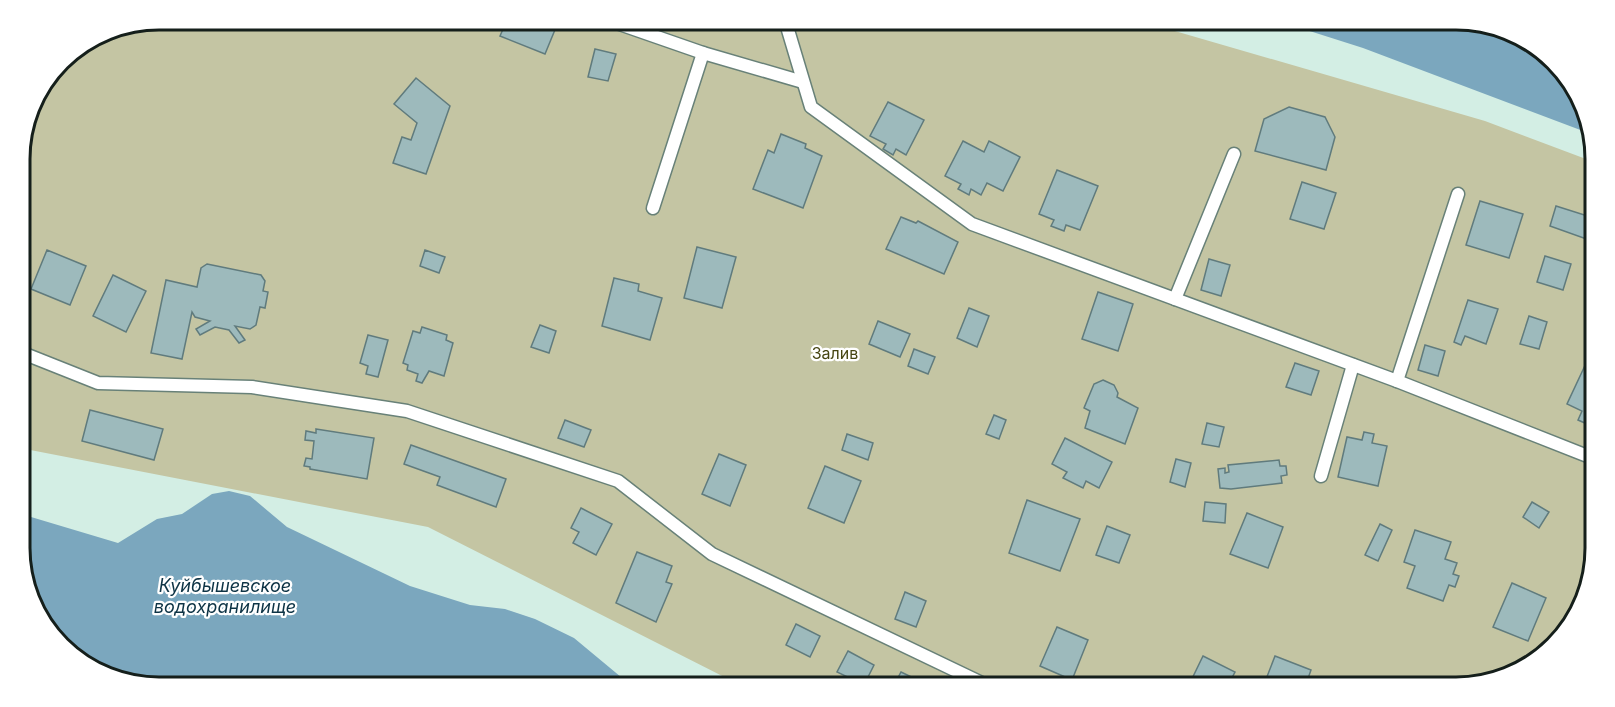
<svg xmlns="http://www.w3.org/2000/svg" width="1615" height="707" font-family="Inter,sans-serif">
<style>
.green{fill:#c4c5a3}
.water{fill:#7ba7be}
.building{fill:#9dbabc;stroke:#607b7d;stroke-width:1.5}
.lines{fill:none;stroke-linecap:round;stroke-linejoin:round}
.lane-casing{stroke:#688178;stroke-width:15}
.lane{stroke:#fff;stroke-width:12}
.labels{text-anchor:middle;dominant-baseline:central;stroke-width:4.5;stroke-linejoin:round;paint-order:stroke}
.park-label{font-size:16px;fill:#464512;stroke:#fff}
.water-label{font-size:18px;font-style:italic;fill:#0d3345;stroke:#fff}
.rim{fill:none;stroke:#151f1b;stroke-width:3}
</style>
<rect width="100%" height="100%" fill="#d3eee4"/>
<polygon class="green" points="159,20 1137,20 1485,121 1594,162 1595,548 1585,601 1534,664 1464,687 744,687 428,527 20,448 20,150 34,98 67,54 106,30"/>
<g class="water">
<polygon points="1275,20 1456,20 1509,30 1566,74 1591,134 1363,48"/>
<polygon points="229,491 250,496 287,527 410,586 470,605 505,609 535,619 574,638 633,687 159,687 106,677 49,633 21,566 21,514 118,543 157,519 182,514 212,494"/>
</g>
<g class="building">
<polygon points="507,20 559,20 545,54 500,36"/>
<polygon points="595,49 616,54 608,81 588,77"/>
<polygon points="416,78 450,106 426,174 393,163 402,137 411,140 417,123 394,104"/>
<polygon points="888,102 924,120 906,155 896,149 893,155 883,149 886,144 870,136"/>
<polygon points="1289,107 1325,117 1335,137 1326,170 1255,151 1264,119"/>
<polygon points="781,134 806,144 805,148 822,156 803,208 753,189 768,150 774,153"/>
<polygon points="963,141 984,152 989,141 1020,157 1003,191 987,183 981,195 971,189 969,195 958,189 961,184 945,176"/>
<polygon points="1057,170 1098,186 1080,230 1066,225 1064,231 1051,226 1054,220 1039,214"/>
<polygon points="1302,182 1336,193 1324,229 1290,219"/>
<polygon points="1480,201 1523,214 1509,258 1466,245"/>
<polygon points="1556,206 1594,218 1592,241 1550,226"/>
<polygon points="901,217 916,223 918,221 958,242 944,274 886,249"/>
<polygon points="697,247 736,257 722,308 684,298"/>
<polygon points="47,250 86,266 70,305 31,289"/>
<polygon points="425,250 445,257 439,273 420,266"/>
<polygon points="1545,256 1571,264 1563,290 1537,282"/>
<polygon points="1209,259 1230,265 1221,296 1201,290"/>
<polygon points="207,264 261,275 265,281 263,291 268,292 265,308 260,307 256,325 250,329 235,326 245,340 239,343 229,330 215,327 200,335 196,329 210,321 195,317 192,312 182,359 151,353 166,280 197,287 201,268"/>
<polygon points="113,275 146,291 126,332 93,316"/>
<polygon points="614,278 639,284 638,291 662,298 650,340 602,326"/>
<polygon points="1098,292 1133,304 1118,351 1082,339"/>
<polygon points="1468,300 1498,309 1486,344 1465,336 1461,345 1454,342"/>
<polygon points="969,308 989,316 977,347 957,338"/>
<polygon points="1529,316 1547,322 1539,349 1520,344"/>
<polygon points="878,321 910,334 900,357 869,344"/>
<polygon points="540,325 556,331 549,353 531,347"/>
<polygon points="422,327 447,335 446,340 453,343 444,376 429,371 422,383 416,381 418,374 407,370 408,365 403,363 413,331 420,333"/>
<polygon points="368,335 388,340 378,377 366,374 368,366 360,363"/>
<polygon points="1425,345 1445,351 1438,376 1418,370"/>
<polygon points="914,349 935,357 928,374 908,366"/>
<polygon points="1589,357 1595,360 1594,427 1578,420 1582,411 1567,404"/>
<polygon points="1295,363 1319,371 1311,395 1286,387"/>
<polygon points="1103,380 1114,385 1118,393 1117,397 1138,408 1125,444 1085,428 1090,411 1084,408 1094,384"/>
<polygon points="90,410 163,429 154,460 82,441"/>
<polygon points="994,415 1006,420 999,439 986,434"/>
<polygon points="565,420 591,430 584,447 558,438"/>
<polygon points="1207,423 1224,427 1219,447 1202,444"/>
<polygon points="316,429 374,438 367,479 310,469 310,467 304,466 306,458 312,459 314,441 305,440 306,431 316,433"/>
<polygon points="1364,432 1374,434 1372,443 1387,446 1378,486 1338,477 1347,437 1362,440"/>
<polygon points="847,434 873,443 868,460 842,450"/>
<polygon points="1065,438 1112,462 1099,488 1086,481 1083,488 1063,478 1067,472 1052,464"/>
<polygon points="411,445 506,479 496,507 437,485 440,477 404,464"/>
<polygon points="719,454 746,465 730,506 702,494"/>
<polygon points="1176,459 1191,463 1185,487 1170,482"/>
<polygon points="1279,460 1280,466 1286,466 1287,475 1281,476 1282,483 1231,489 1220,488 1218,469 1225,468 1225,473 1229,472 1228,465"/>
<polygon points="825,466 861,481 844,523 808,508"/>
<polygon points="1027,500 1080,519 1060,571 1009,553"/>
<polygon points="1205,502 1226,504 1225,523 1203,521"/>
<polygon points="1532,502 1549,512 1539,528 1523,517"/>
<polygon points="581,508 612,524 596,555 573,543 579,532 571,528"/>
<polygon points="1247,513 1283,527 1268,568 1230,554"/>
<polygon points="1380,524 1392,530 1378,561 1365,555"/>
<polygon points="1107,526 1130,535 1119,563 1096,555"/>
<polygon points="1415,530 1451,542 1445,559 1457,563 1453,574 1459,576 1455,587 1449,585 1443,601 1407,588 1415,566 1404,562"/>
<polygon points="637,552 672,566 666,582 672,584 656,622 616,603"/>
<polygon points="1589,581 1585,601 1584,602 1579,599"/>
<polygon points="1512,583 1546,598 1528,641 1493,627"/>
<polygon points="905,592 926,601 916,627 895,619"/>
<polygon points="796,624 820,636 810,657 786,645"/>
<polygon points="1057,627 1088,640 1072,680 1040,666"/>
<polygon points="848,651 874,665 864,685 837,672"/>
<polygon points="1203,656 1235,672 1227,687 1188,687"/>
<polygon points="1275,656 1311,670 1305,687 1263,687"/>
<polygon points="901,672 932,687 893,687"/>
</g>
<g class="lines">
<defs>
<g id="lane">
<polyline points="608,20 703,53 803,82"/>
<polyline points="785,20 811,107 972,224 1397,381 1595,459"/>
<polyline points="653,208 703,53"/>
<polyline points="1175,299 1234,154"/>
<polyline points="20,352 98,383 252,387 407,411 618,481 712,554 990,687"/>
<polyline points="1397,381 1458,194"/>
<polyline points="1321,476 1353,365"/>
</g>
</defs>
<use href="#lane" class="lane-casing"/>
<use href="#lane" class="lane"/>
</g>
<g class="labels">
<g class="park-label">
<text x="835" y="353">Залив</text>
</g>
<g class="water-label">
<text x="225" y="585">Куйбышевское<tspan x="225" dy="21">водохранилище</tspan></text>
</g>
</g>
<path d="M0 0H1615V707H0ZM159 30H1456A129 129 0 0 1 1585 159V548A129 129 0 0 1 1456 677H159A129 129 0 0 1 30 548V159A129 129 0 0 1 159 30Z" fill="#fff" fill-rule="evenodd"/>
<path class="rim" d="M159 30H1456A129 129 0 0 1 1585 159V548A129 129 0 0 1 1456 677H159A129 129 0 0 1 30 548V159A129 129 0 0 1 159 30Z"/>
</svg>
